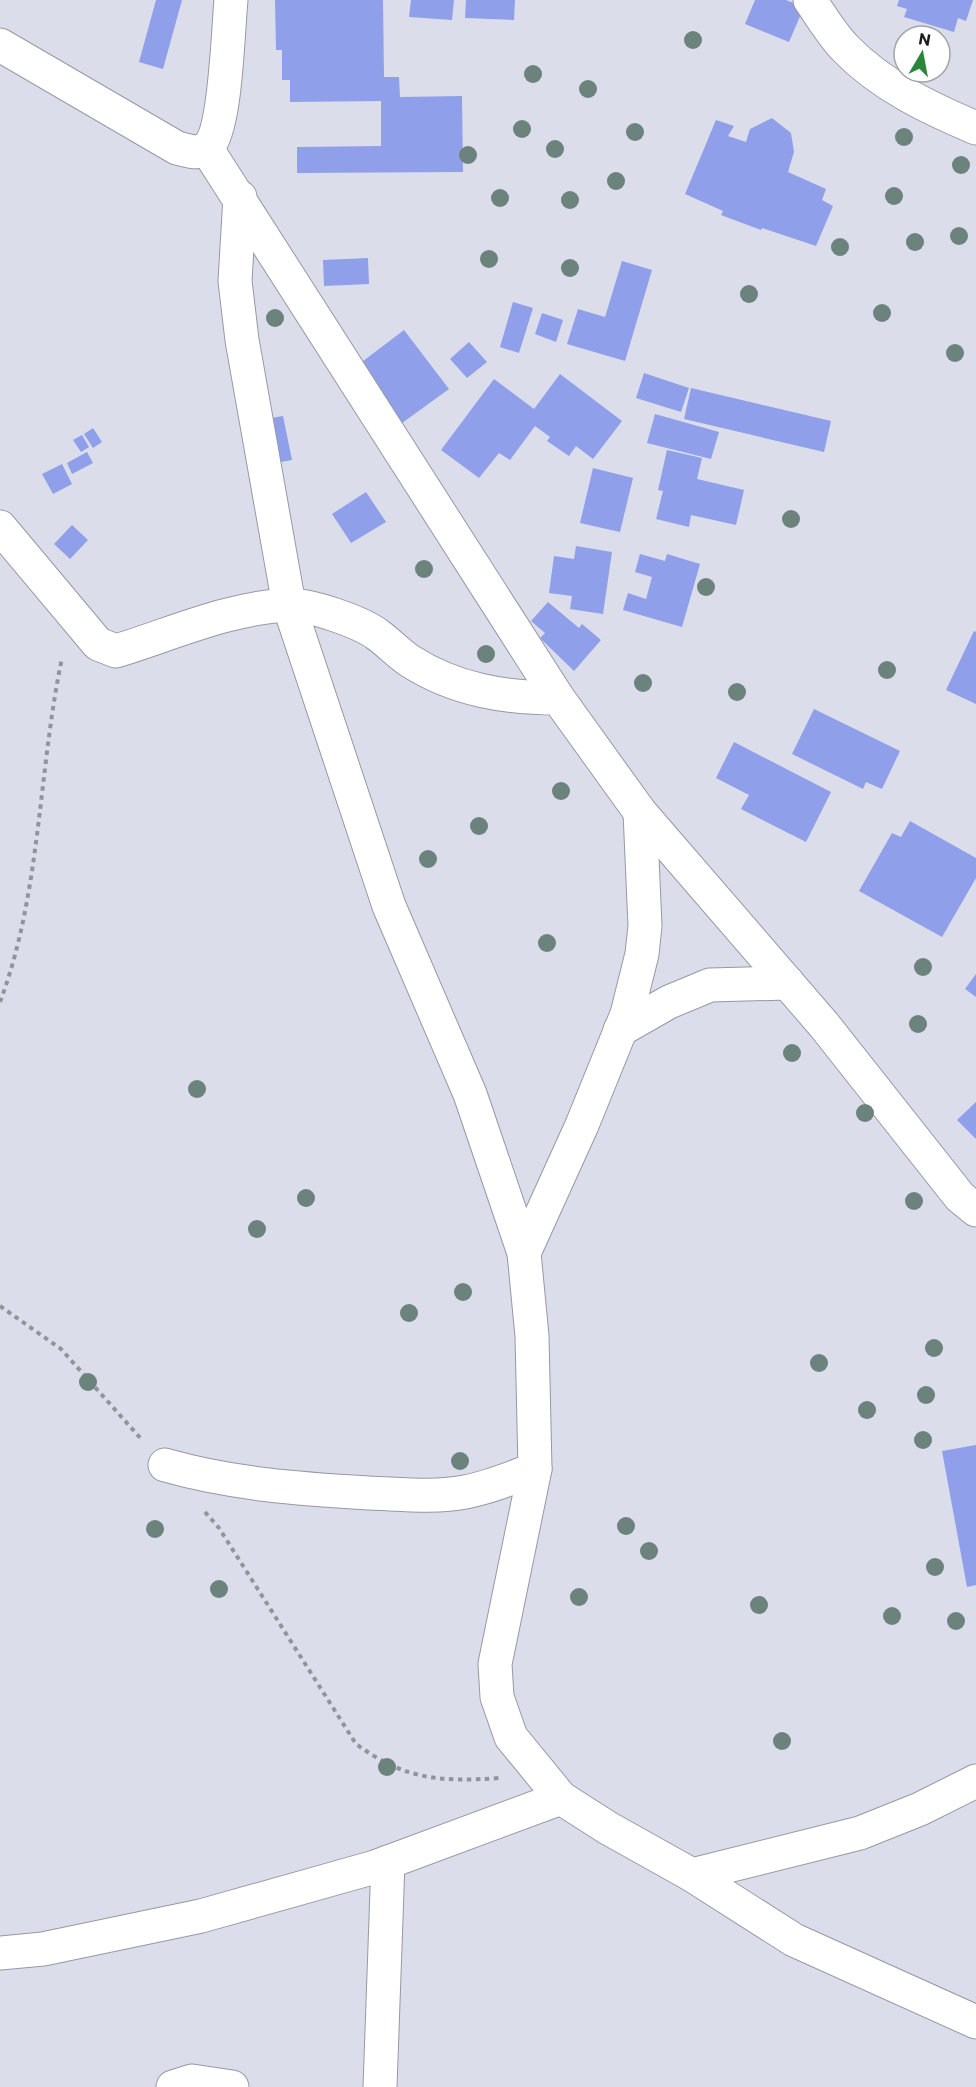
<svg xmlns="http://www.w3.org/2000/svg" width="976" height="2087" font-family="Commissioner,sans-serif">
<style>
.building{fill:#8f9fe9}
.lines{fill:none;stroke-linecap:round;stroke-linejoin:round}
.minor-casing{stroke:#9699a4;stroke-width:35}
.path{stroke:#92949d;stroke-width:4;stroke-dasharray:4.5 4.5;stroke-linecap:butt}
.minor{stroke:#fff;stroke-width:33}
.tree{fill:#6b827d}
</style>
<rect width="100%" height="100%" fill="#dbdeea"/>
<g class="building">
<polygon points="156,0 182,0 163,69 139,62"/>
<polygon points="275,0 383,0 384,77 399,77 400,97 462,96 463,172 297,173 297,147 381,146 381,101 290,102 290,80 282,80 282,50 276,50"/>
<polygon points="411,0 454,0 452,20 409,17"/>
<polygon points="466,0 515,0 514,20 465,18"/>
<polygon points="755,0 786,0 804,7 789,42 745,24"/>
<polygon points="899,0 973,0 966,21 958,18 954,32 904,17 907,9 897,6"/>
<polygon points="772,118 791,133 794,152 788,172 826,189 822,200 833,206 816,246 762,228 761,230 721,215 723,211 685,194 716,120 734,126 728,136 746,142 750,129"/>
<polygon points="368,258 369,284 324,286 323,260"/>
<polygon points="622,261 652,270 625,361 567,344 578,309 605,317"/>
<polygon points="513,302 533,308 519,353 500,347"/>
<polygon points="542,313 563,320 556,342 535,334"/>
<polygon points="404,330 449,389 402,423 358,365"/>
<polygon points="469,342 487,362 467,378 450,359"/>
<polygon points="644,373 689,388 681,412 636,398"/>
<polygon points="560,374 622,421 593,459 576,446 569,456 547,441 550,437 535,426 510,460 499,453 479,478 441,450 494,379 534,409"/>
<polygon points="691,388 831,421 824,452 684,419"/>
<polygon points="655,414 719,432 711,459 647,443"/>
<polygon points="283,416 292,460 275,463 266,419"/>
<polygon points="93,428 102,442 93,448 84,434"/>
<polygon points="82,435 89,447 81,452 73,440"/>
<polygon points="667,450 702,458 697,479 744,490 736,525 691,515 689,527 656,519 663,491 658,490"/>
<polygon points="87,452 93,463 72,474 67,463"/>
<polygon points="62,464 72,484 53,494 42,474"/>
<polygon points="593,468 633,478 620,532 580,523"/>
<polygon points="366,492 386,522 351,543 332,514"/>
<polygon points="72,525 88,540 70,559 54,544"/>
<polygon points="576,546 612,552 603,614 570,609 572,596 549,593 554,556 574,559"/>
<polygon points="640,554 665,561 667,554 700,564 682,627 623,610 628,593 646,599 652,577 635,572"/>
<polygon points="548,602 579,628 582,624 601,640 574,671 540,638 545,633 531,621"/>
<polygon points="974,631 976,632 976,704 946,690"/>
<polygon points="814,709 900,751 882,789 866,782 863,789 792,754"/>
<polygon points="734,742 831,792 806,842 741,809 749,795 716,778"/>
<polygon points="910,821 976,858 976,878 942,937 859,891 892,833 901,837"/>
<polygon points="976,974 976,997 965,989"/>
<polygon points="976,1102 976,1139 957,1120"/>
<polygon points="976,1445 976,1585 967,1587 942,1451"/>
</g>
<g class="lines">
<defs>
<g id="minor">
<path d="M810 0C821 16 832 35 846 49 882 86 929 108 976 128"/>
<path d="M0 45 177 148C187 150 200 156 208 147 226 129 228 29 231 0"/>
<polyline points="207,149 558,698 640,812 824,1025 960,1197 976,1210"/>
<polyline points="240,197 235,281 242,340 289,605 389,906 470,1094 524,1253 532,1336 535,1469 495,1664 497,1697 511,1737 561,1798 608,1828 692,1875 794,1940 976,2022"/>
<path d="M0 527 98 644 116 651C172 634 228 608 288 605 309 604 361 622 378 635 389 643 398 653 410 661 455 690 505 698 558 698"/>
<polyline points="620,1030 669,1002 710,985 788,983"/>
<polyline points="524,1253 582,1125 627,1014 642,954 645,926 640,812"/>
<path d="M165 1465C232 1484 299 1489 369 1493 400 1494 435 1498 465 1492 490 1487 512 1478 535 1469"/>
<polyline points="692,1875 860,1833 920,1809 976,1781"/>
<polyline points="0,1953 43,1949 201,1916 375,1867 561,1798"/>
<polyline points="173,2087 192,2081 232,2087"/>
<polyline points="380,2087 388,1862"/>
</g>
</defs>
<use href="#minor" class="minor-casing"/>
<g class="path">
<path d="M0 1002C41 893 38 772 62 658"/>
<polyline points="0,1306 61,1349 143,1441"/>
<path d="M205 1512 219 1528 356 1744C406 1780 439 1782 500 1778"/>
</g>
<use href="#minor" class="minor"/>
</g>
<g class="tree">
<circle cx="693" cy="40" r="9"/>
<circle cx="533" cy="74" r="9"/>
<circle cx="588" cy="89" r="9"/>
<circle cx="522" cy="129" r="9"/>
<circle cx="635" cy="132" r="9"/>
<circle cx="904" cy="137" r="9"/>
<circle cx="555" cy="149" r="9"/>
<circle cx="468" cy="155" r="9"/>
<circle cx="961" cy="165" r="9"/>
<circle cx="616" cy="181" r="9"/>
<circle cx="894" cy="196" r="9"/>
<circle cx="500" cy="198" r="9"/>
<circle cx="570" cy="200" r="9"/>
<circle cx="959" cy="236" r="9"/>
<circle cx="915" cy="242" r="9"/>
<circle cx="840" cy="247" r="9"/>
<circle cx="489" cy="259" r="9"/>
<circle cx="570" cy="268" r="9"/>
<circle cx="749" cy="294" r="9"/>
<circle cx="882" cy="313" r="9"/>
<circle cx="275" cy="318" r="9"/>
<circle cx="955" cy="353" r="9"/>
<circle cx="791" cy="519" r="9"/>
<circle cx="424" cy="569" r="9"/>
<circle cx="706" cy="587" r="9"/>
<circle cx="486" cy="654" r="9"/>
<circle cx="887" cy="670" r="9"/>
<circle cx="643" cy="683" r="9"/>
<circle cx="737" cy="692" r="9"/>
<circle cx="561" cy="791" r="9"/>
<circle cx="479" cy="826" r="9"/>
<circle cx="428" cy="859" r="9"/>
<circle cx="547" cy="943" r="9"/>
<circle cx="923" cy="967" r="9"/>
<circle cx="918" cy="1024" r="9"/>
<circle cx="792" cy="1053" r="9"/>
<circle cx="197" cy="1089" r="9"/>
<circle cx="865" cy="1113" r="9"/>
<circle cx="306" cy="1198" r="9"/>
<circle cx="914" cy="1201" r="9"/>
<circle cx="257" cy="1229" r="9"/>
<circle cx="463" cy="1292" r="9"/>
<circle cx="409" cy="1313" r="9"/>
<circle cx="934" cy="1348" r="9"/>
<circle cx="819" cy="1363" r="9"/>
<circle cx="88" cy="1382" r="9"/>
<circle cx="926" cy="1395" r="9"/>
<circle cx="867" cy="1410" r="9"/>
<circle cx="923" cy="1440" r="9"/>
<circle cx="460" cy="1461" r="9"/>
<circle cx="626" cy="1526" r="9"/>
<circle cx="155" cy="1529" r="9"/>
<circle cx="649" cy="1551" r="9"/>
<circle cx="935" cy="1567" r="9"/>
<circle cx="219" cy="1589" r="9"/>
<circle cx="579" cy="1597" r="9"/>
<circle cx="759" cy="1605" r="9"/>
<circle cx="892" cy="1616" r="9"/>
<circle cx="956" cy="1621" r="9"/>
<circle cx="782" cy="1741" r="9"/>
<circle cx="387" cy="1767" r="9"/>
</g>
<g transform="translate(922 54) rotate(10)"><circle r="28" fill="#ffffff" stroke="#a3a4a5" stroke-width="1.5"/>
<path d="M0-4.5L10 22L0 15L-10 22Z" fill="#2a8638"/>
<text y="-9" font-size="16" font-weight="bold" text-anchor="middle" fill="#1a1b1f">N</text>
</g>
</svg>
